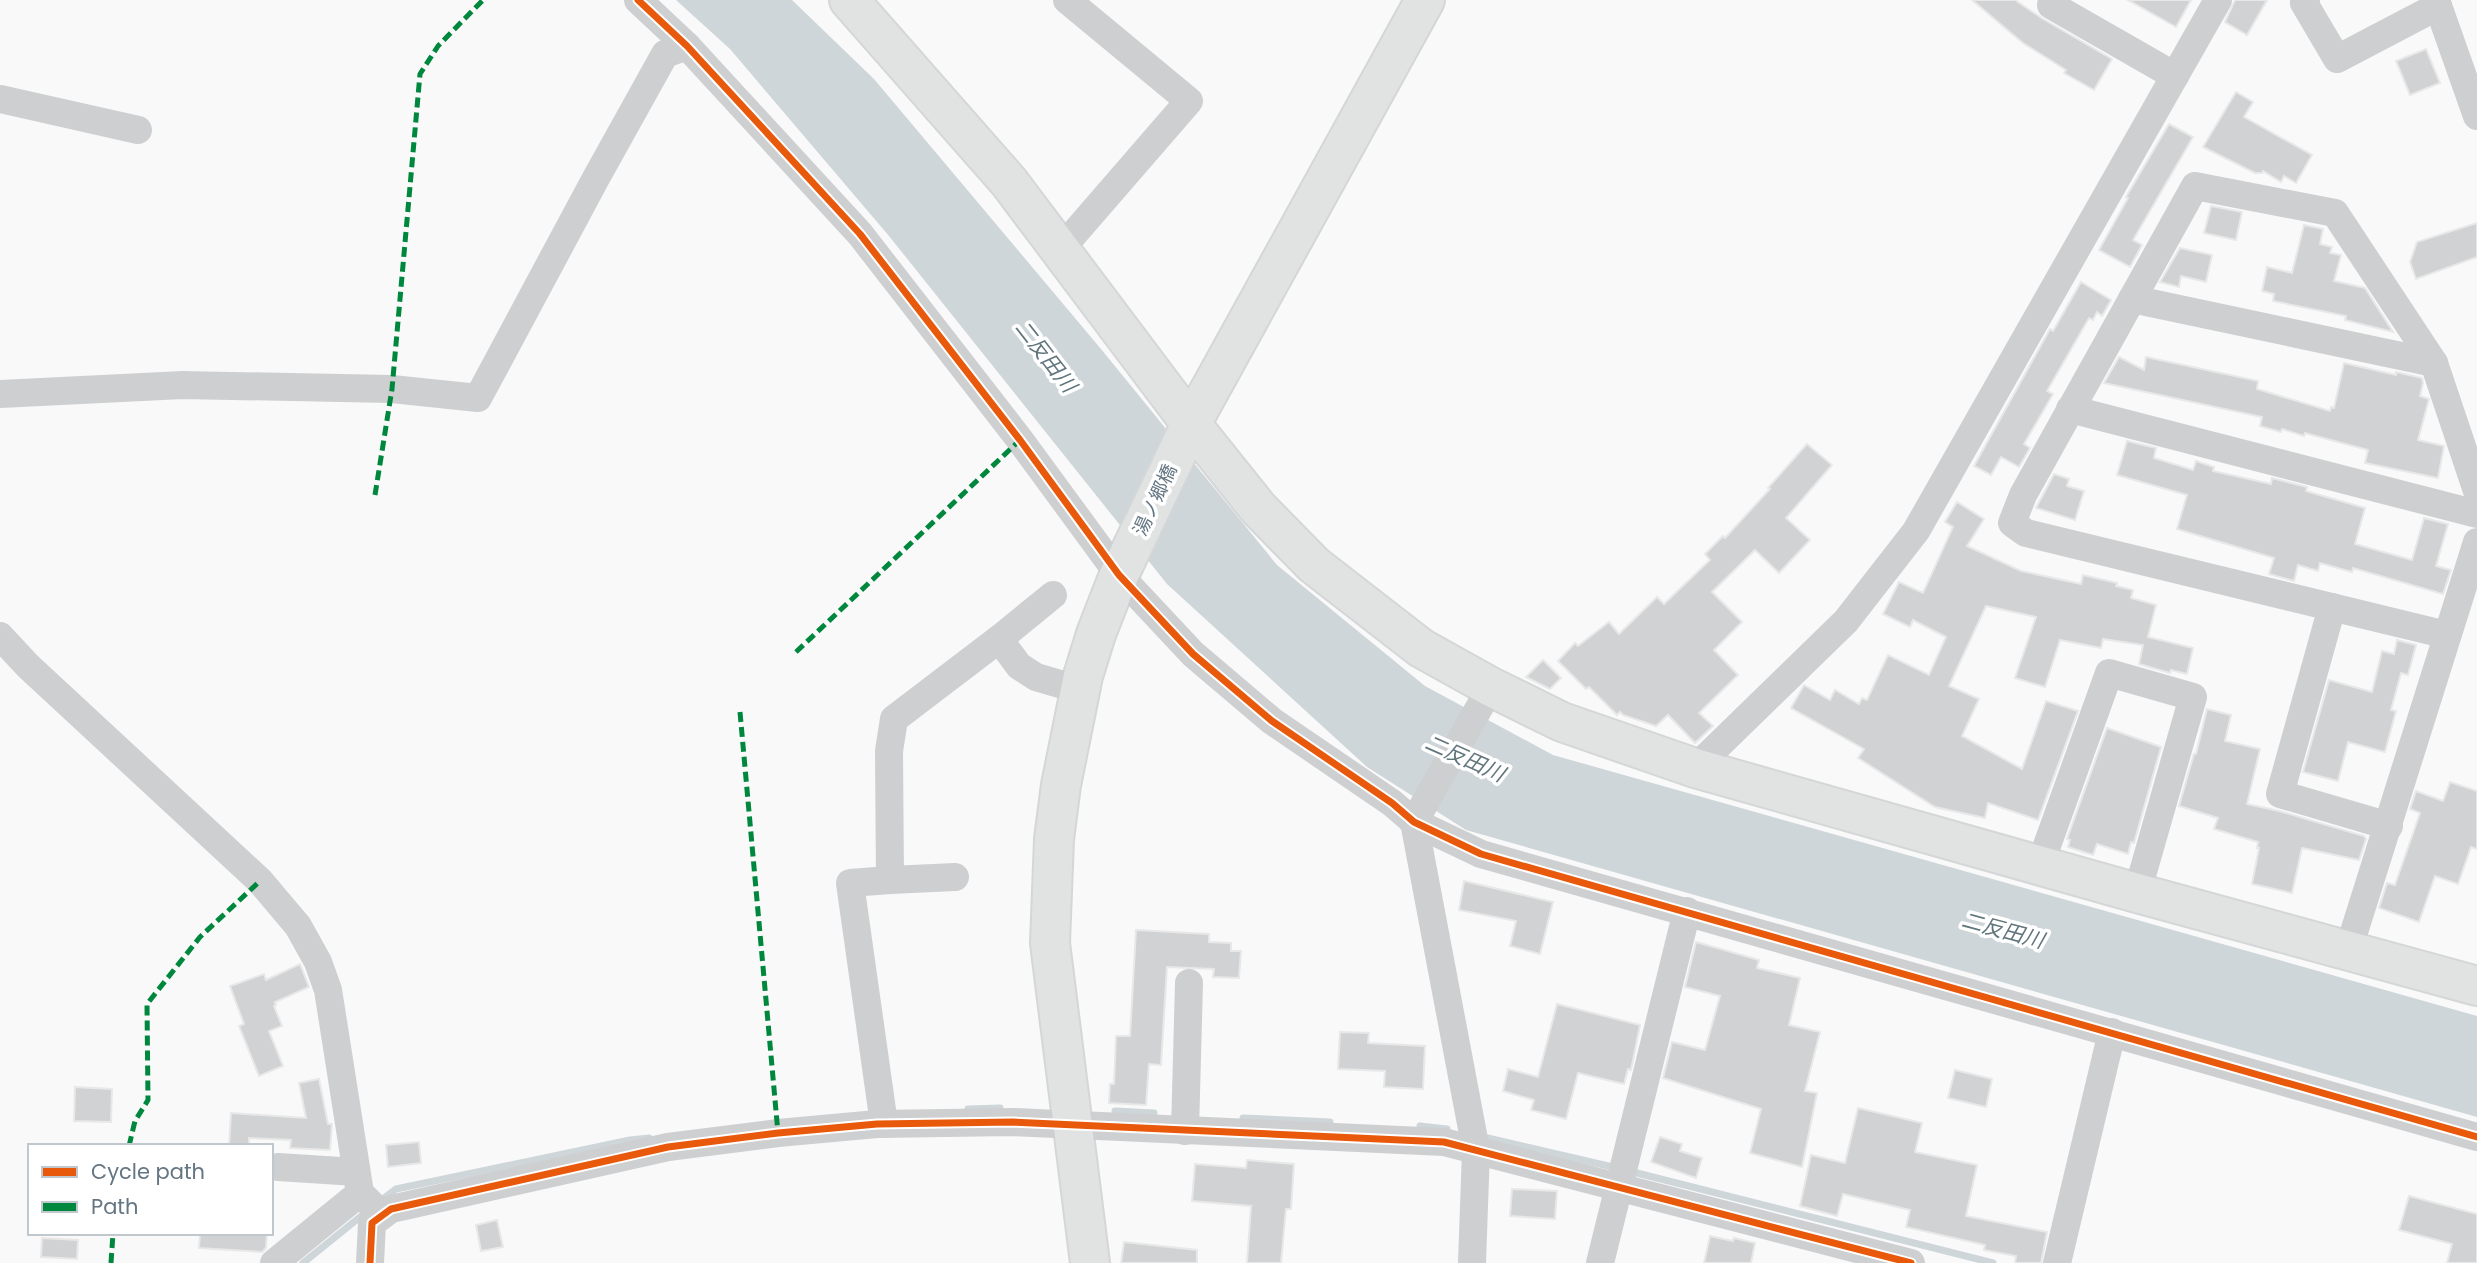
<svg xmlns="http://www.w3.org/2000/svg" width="2477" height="1263" font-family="Poppins,'Noto Sans JP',sans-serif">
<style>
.water{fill:#ced6d9}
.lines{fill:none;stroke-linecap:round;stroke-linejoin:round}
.stream{stroke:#ced6d9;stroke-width:7}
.building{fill:#d0d2d3;stroke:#e8e8e8;stroke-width:2}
.secondary-casing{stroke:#d5d6d7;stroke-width:42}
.street{stroke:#cecfd0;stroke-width:28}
.secondary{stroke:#e1e2e2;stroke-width:38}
.quiet{stroke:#00873e;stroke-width:5;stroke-dasharray:10 5;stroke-linecap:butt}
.cycleway-casing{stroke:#fff;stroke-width:11}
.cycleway{stroke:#e8590c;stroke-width:7}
.labels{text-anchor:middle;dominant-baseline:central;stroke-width:7;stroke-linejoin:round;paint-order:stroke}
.street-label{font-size:19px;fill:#657683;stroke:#fff}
.water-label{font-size:21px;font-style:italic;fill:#60757c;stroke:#fff}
</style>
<rect width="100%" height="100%" fill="#f9f9f9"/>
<polygon class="water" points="676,0 792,0 874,79 1101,349 1277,565 1425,686 1553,755 2477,1016 2477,1117 1466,830 1367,767 1167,584 889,236 730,49"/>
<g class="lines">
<g class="stream">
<polyline points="968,1109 1000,1108"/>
<polyline points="1115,1111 1154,1113"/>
<polyline points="1243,1118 1330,1122"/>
<polyline points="1420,1126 1447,1129"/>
<polyline points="1479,1136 1617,1168"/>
<polyline points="1629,1171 1993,1263"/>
<polyline points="380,1201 396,1189 630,1140 649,1138"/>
<polyline points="303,1263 365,1213"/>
</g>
</g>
<g class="building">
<polygon points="1972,0 2015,0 2043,19 2112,59 2094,90 2064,73 2066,70 2023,43"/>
<polygon points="2128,0 2191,0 2176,27"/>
<polygon points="2235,0 2267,0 2247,35 2225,22"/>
<polygon points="2426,49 2440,83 2410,95 2396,61"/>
<polygon points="2236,92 2253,102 2244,117 2312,155 2296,183 2284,176 2281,182 2263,171 2262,173 2255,173 2203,147"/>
<polygon points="2169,124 2193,137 2133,240 2142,245 2130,267 2099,250 2128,198 2126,197"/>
<polygon points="2211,206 2242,212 2236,240 2204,233"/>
<polygon points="2477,223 2477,257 2416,279 2410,262 2417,242"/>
<polygon points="2304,225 2323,229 2320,244 2332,247 2330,253 2341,255 2334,281 2365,288 2393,332 2345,320 2346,316 2273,301 2274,294 2262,291 2267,267 2292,273"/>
<polygon points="2180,248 2212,255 2206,282 2181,276 2179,287 2160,282"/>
<polygon points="2081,282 2111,300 2102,316 2097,312 2093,320 2089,318 2047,391 2053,394 2024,444 2030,448 2019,467 2001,457 1991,475 1974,466 2050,329 2053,331"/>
<polygon points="2119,357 2144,370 2146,357 2258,381 2257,389 2330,411 2331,407 2334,408 2344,363 2396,375 2396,372 2422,378 2423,383 2420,396 2429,399 2418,440 2444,446 2438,478 2365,463 2368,450 2305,433 2304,436 2282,429 2281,432 2260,426 2262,417 2104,383"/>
<polygon points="2127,441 2156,448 2154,458 2193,470 2196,461 2214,467 2213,471 2271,484 2272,478 2307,487 2306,491 2365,508 2355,544 2412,560 2424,518 2448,524 2436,566 2451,570 2443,594 2353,568 2352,572 2320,563 2318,571 2298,565 2294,581 2269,574 2274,558 2177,529 2187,495 2117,475"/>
<polygon points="1807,444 1832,465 1786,518 1810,540 1779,573 1755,550 1712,592 1742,622 1714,650 1738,675 1699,713 1713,726 1695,743 1668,715 1656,726 1623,715 1620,712 1617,715 1589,687 1586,689 1558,661 1575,643 1578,646 1609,622 1619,634 1657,597 1664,604 1710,560 1705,554 1723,536 1725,538 1770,489 1768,488"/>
<polygon points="2054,474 2069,479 2067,486 2084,491 2075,520 2036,508"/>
<polygon points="1957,502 1984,519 1967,546 2021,571 2081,584 2083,575 2117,583 2116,586 2133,590 2131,598 2156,605 2148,637 2193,648 2187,674 2171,670 2170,673 2139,664 2143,645 2103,639 2101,648 2060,640 2045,687 2015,678 2036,617 1986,606 1949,686 1979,699 1962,736 2022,769 2046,701 2078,711 2038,820 1988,803 1985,818 1935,807 1858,758 1864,749 1791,708 1804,685 1830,700 1835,690 1859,704 1862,698 1867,700 1888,655 1929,675 1946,637 1913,620 1910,627 1883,614 1899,582 1923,593 1953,527 1945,522"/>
<polygon points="2397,640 2416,645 2408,675 2401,673 2391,710 2396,711 2385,752 2348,742 2338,781 2303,772 2329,680 2372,692 2382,651 2394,654"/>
<polygon points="1543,660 1561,678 1550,689 1526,677"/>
<polygon points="2207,709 2231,715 2225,741 2260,749 2247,804 2279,811 2364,836 2366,839 2359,860 2302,848 2292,893 2252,884 2259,848 2257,848 2258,842 2214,829 2218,818 2179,806 2194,754 2196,754"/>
<polygon points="2107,728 2161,747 2134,843 2131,842 2128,854 2097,844 2093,855 2068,847 2070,840 2067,839"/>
<polygon points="2450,782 2477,791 2477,849 2471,847 2458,884 2435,876 2419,922 2379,908 2387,883 2395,885 2420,813 2410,809 2416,791 2443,801"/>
<polygon points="1464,881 1553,902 1540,954 1510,946 1516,921 1459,910"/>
<polygon points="1136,930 1209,934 1209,942 1231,943 1231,951 1241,951 1239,978 1213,977 1214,969 1167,967 1161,1065 1149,1064 1146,1105 1109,1103 1110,1084 1114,1084 1116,1036 1130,1036"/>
<polygon points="1696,942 1759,960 1757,968 1800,978 1789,1025 1820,1032 1805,1091 1817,1093 1802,1167 1750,1153 1761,1109 1663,1078 1672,1042 1705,1050 1720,996 1685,987"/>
<polygon points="300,964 309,987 275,1002 276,1005 274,1006 282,1026 269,1031 283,1066 259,1076 239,1026 244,1024 230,986 264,974 266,980"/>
<polygon points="1557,1004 1640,1025 1631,1070 1628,1069 1624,1084 1578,1073 1566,1119 1531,1110 1534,1100 1503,1091 1508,1069 1538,1077"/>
<polygon points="1340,1032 1369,1033 1368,1043 1425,1046 1423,1089 1384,1087 1385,1071 1338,1069"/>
<polygon points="1955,1070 1992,1079 1986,1107 1948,1098"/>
<polygon points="319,1079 328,1124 332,1124 330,1150 290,1148 291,1140 249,1138 249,1146 229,1146 231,1113 306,1118 299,1083"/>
<polygon points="75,1087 112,1089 111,1122 74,1121"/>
<polygon points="1858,1108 1922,1123 1915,1152 1977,1165 1966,1216 2047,1232 2041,1263 2015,1263 2016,1256 1984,1250 1985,1245 1906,1227 1910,1210 1843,1194 1837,1216 1800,1206 1811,1155 1845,1163"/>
<polygon points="1660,1137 1682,1144 1680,1151 1702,1158 1696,1178 1651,1162"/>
<polygon points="419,1142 421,1163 388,1167 386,1145"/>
<polygon points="1247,1160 1294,1164 1291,1209 1286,1209 1281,1263 1247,1263 1251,1206 1192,1201 1195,1164 1246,1168"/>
<polygon points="1512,1189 1557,1191 1555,1219 1510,1216"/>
<polygon points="2409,1196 2477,1214 2477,1263 2447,1263 2452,1244 2399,1230"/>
<polygon points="497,1220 503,1247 481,1251 476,1225"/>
<polygon points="200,1233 267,1233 266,1248 262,1252 199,1248"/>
<polygon points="1710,1236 1733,1241 1734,1238 1755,1243 1751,1263 1704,1263"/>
<polygon points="42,1238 78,1240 77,1259 41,1257"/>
<polygon points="1124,1242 1197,1250 1197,1263 1121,1263"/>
</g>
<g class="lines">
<defs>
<g id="secondary">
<polyline points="849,0 1009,182 1191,424 1258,508 1314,565 1421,648 1491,687 1562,722 1695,768 2137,893 2477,986"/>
<polyline points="1090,1263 1050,943 1054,839 1061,785 1083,676 1096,634 1119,575 1191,424 1425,0"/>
</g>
</defs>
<use href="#secondary" class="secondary-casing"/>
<g class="street">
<polyline points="638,0 687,46 860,234 1020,440 1119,575 1193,654 1272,721 1392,803 1414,822 1481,854 2477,1137"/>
<polyline points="2306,0 2304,3 2337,59 2438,6"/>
<polyline points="2436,0 2477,116"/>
<polyline points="2051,5 2175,76"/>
<polyline points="0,99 138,130"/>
<polyline points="1060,250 1189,101 1067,0"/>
<polyline points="2132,299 2434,363"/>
<polyline points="0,394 183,385 392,389 478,398 596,178 665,54 687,46"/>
<polyline points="2070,409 2477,514"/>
<polyline points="1053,595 999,639 1019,666 1036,677 1080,690"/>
<polyline points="2332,607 2280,794 2389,826"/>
<polyline points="2447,635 2026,533 2012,523 2023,495 2195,186 2335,213 2434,363 2477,491"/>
<polyline points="0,636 28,666 260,881 298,926 318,962 328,990 360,1193 382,1215"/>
<polyline points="1695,768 1846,621 1916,531 2218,0"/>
<polyline points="1414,822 1476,1150 1472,1263"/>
<polyline points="1414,822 1491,687"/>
<polyline points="2040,865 2109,673 2193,697 2137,893"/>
<polyline points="955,877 890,880 889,751 894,719 999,639"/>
<polyline points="2348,951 2477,542"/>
<polyline points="884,1124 850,883 890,880"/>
<polyline points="1185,1131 1189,983"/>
<polyline points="278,1167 356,1172"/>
<polyline points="274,1263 360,1193"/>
<polyline points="370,1263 372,1223 391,1209 668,1147 778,1133 877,1124 1013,1122 1444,1142 1911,1263"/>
<polyline points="1600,1263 1687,911"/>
<polyline points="2057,1263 2112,1032"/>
</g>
<use href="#secondary" class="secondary"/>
<g class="quiet">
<polyline points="375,495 392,389 420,74 438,46 483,0"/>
<polyline points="796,652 1020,440"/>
<polyline points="740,712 778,1133"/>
<polyline points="129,1146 135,1121 148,1100 147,1004 200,937 260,881"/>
<polyline points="111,1263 113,1233"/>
</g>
<defs>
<g id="cycleway">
<polyline points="638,0 687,46 860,234 1020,440 1119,575 1193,654 1272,721 1392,803 1414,822 1481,854 2477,1137"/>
<polyline points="370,1263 372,1223 391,1209 668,1147 778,1133 877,1124 1013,1122 1444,1142 1911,1263"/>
</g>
</defs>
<use href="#cycleway" class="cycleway-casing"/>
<use href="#cycleway" class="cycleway"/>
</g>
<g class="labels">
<g class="street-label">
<text transform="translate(1155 500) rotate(-65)">湯ノ郷橋</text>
</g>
<g class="water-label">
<text transform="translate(1046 356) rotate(52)">二反田川</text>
<text transform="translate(1465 758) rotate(24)">二反田川</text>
<text transform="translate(2003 930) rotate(15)">二反田川</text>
</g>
</g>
<rect x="28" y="1144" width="245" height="91" fill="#ffffff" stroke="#c1c8cd" stroke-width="2"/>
<rect x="42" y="1167" width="35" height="10" fill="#e8590c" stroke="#c1c8cd" stroke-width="2"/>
<text x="91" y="1179" font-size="21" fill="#657683">Cycle path</text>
<rect x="42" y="1202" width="35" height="10" fill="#00873e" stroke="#c1c8cd" stroke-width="2"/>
<text x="91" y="1214" font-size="21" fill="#657683">Path</text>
</svg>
